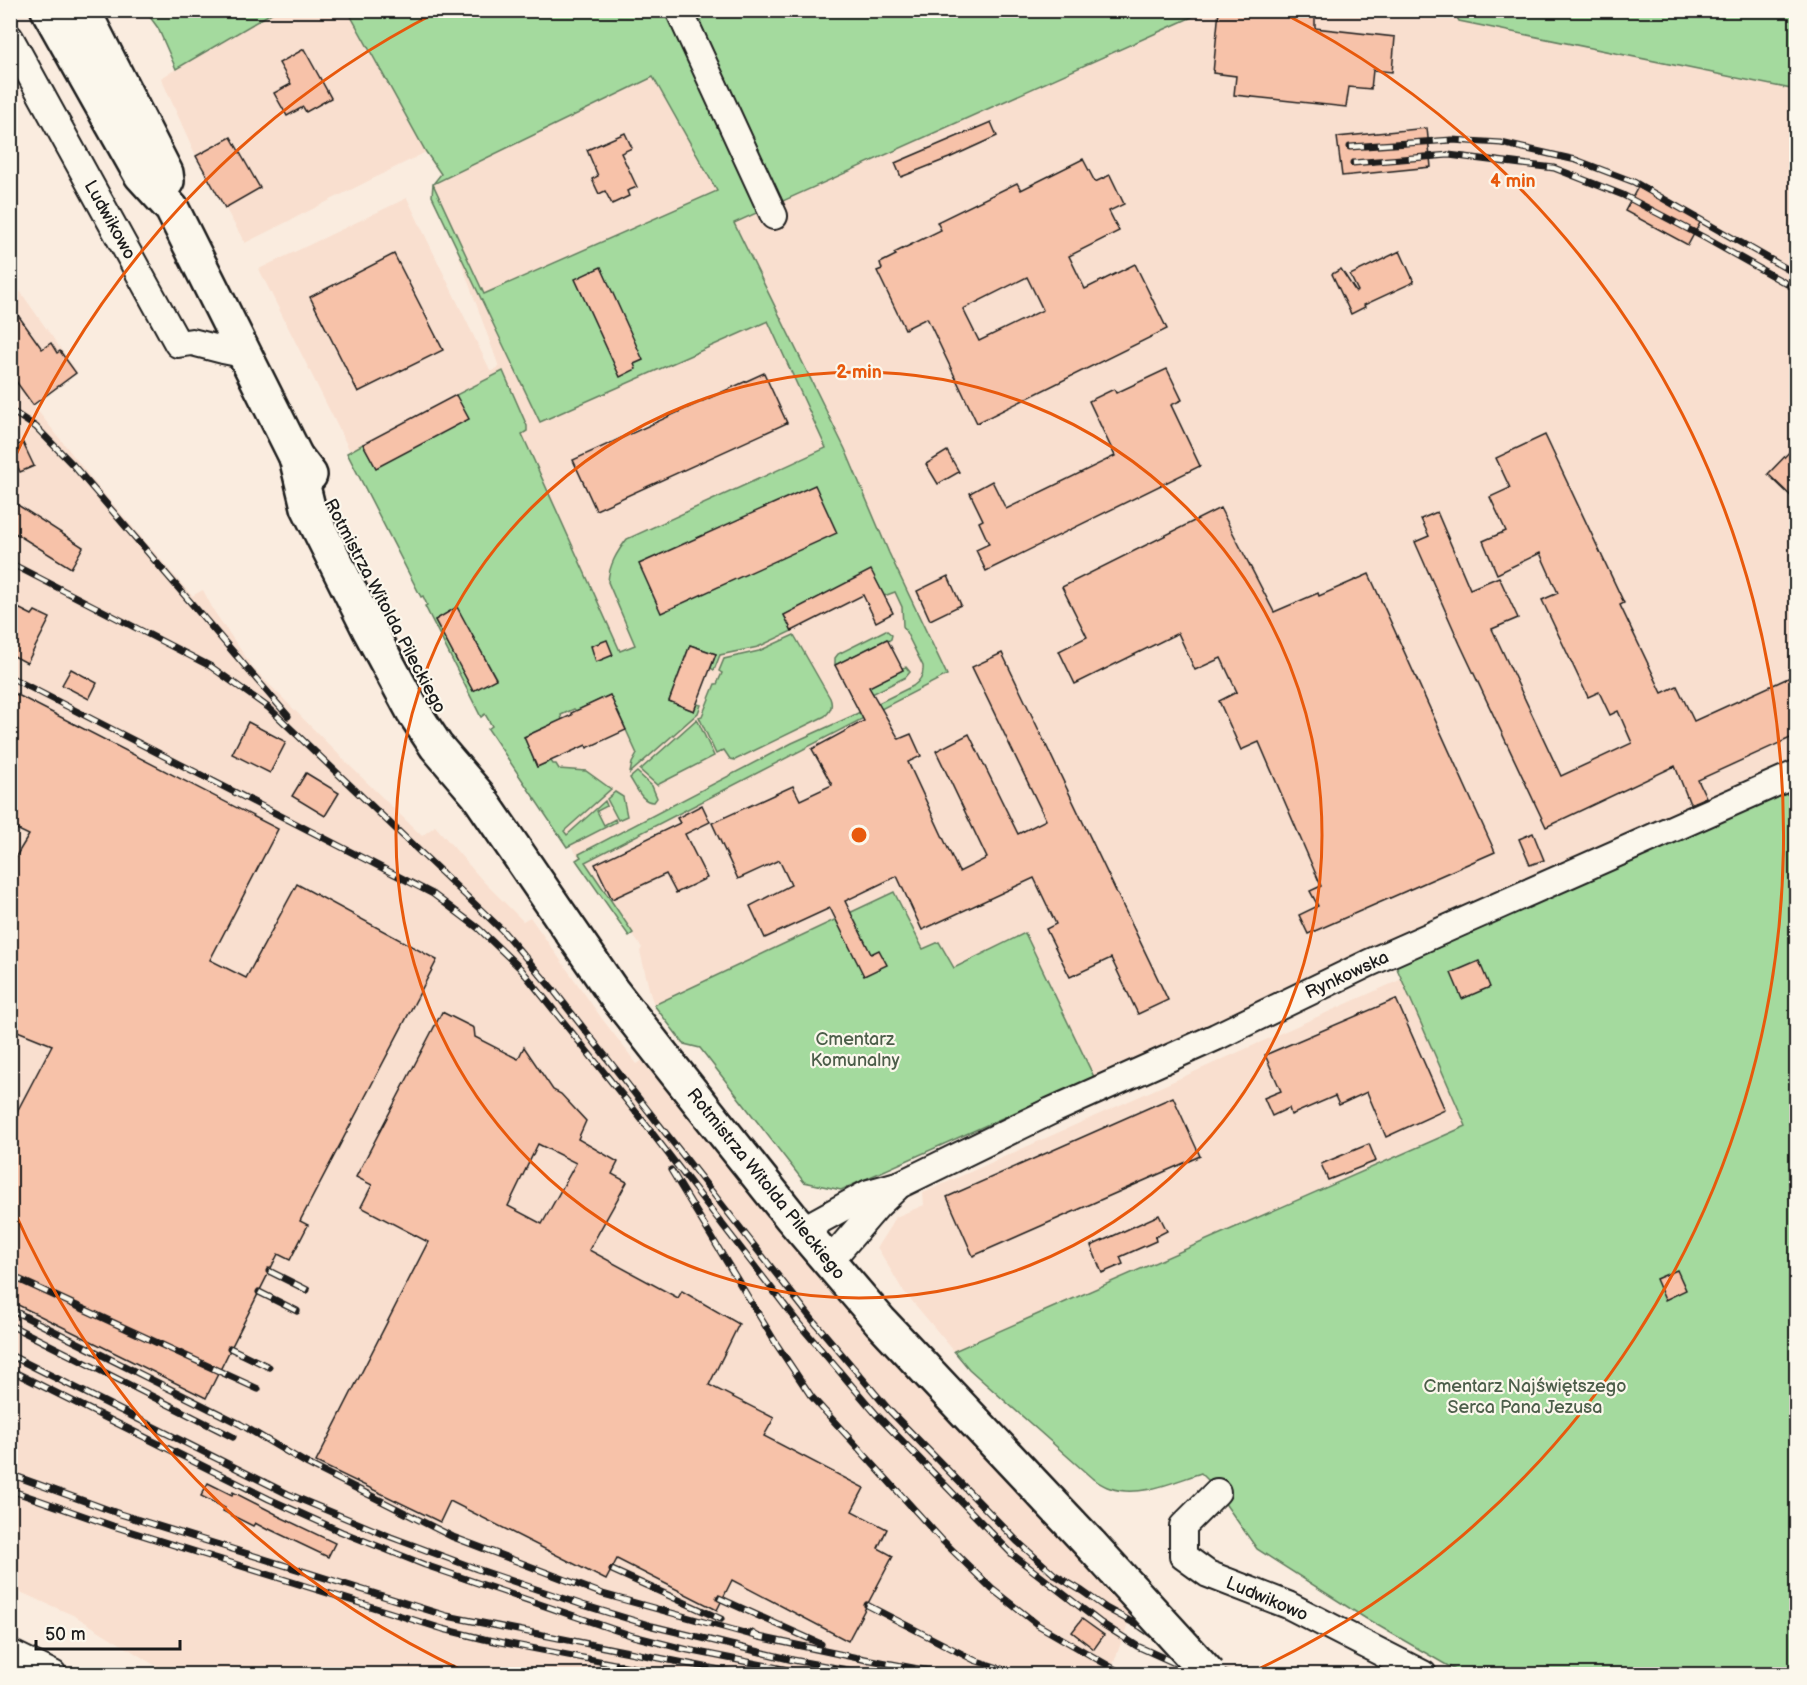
<svg xmlns="http://www.w3.org/2000/svg" width="1807" height="1685" font-family="'Balsamiq Sans',sans-serif">
<style>
.built{fill:#f9dfcf}
.green{fill:#a4da9e;stroke:#607b5d;stroke-width:1.5;fill-rule:evenodd}
.building{fill:#f7c2a9;stroke:#1c1c1c;stroke-width:1.5;fill-rule:evenodd}
.lines{fill:none;stroke-linecap:round;stroke-linejoin:round}
.minor-casing{stroke:#1c1c1c;stroke-width:30}
.major-casing{stroke:#1c1c1c;stroke-width:38}
.minor{stroke:#fbf7ec;stroke-width:26}
.major{stroke:#fbf7ec;stroke-width:33}
.rail-casing{stroke:#1c1c1c;stroke-width:7}
.rail{stroke:#fbf7ec;stroke-width:4.5;stroke-dasharray:14;stroke-linecap:butt}
.major-bridge-casing{stroke:#1c1c1c;stroke-width:38;stroke-linecap:butt}
.major-bridge{stroke:#fbf7ec;stroke-width:33}
.ring{fill:none;stroke:#e8590c;stroke-width:3}
.labels{text-anchor:middle;dominant-baseline:central;stroke-width:4.5;stroke-linejoin:round;paint-order:stroke}
.street-label{font-size:18px;fill:#1c1c1c;stroke:#fbf7ec}
.park-label{font-size:18px;fill:#4c5e4a;stroke:#fbf7ec}
.centre{fill:#e8590c;stroke:#fbf7ec;stroke-width:3}
.ring-label{font-size:18px;text-anchor:middle;font-weight:bold;fill:#e8590c;stroke:#fbf7ec;stroke-width:4.5;stroke-linejoin:round;paint-order:stroke}
</style>
<rect width="100%" height="100%" fill="#faecdf"/>
<filter id="ink" filterUnits="userSpaceOnUse"><feTurbulence type="fractalNoise" baseFrequency=".0167" numOctaves="2"/><feDisplacementMap in="SourceGraphic" scale="12" xChannelSelector="R" yChannelSelector="G"/><feConvolveMatrix kernelMatrix="1 2 1 2 8 2 1 2 1" color-interpolation-filters="sRGB"/></filter>
<g filter="url(#ink)">
<g class="built">
<polygon points="275,11 348,11 426,152 245,243 196,156 161,78"/>
<polygon points="1204,11 1453,11 1459,21 1796,90 1796,764 1312,977 1094,1077 1025,934 954,968 923,949 894,892 654,1005 650,993 640,951 642,948 590,874 497,735 435,620 357,466 347,453 350,451 259,269 407,198 491,372 499,367 433,184 653,77 717,191 781,201 1203,13"/>
<polygon points="10,277 77,372 33,405 99,488 192,596 203,590 215,613 254,669 350,766 422,836 435,826 483,881 523,921 530,917 603,1020 637,1064 643,1060 794,1247 1131,1615 1113,1665 1137,1674 169,1674 75,1616 11,1588"/>
<polygon points="1402,979 1466,1125 954,1351 902,1289 877,1247 896,1217 924,1205 923,1193"/>
</g>
<g class="green">
<polygon points="138,11 138,10 275,11 176,69 158,28 150,17"/>
<path d="M348 11H1204L1203 12 734 223 845 449 889 553 947 675 585 862 633 933 629 936 576 860 581 857 579 854 792 743 852 716 913 686C920 681 924 675 923 666L903 626 902 607 895 592 884 596 871 571 784 615 792 631 758 647 720 655 714 670 711 668 716 654 690 645 669 701 694 711 697 704 701 705 698 713 630 773 632 763 637 754 610 695 576 711 574 709 561 715 562 720 524 737 537 767 551 761 553 764H556L559 769 586 771 611 789 564 831 567 835 605 801 607 806 597 811 604 825 615 819 616 822 567 847 488 729 492 726 485 714 481 717 425 606 427 605 423 596 421 597 347 453 363 444 376 467 456 395 503 371 527 426V431L522 434 620 651 635 645 608 582C609 565 617 552 627 539L826 448 768 321 540 422 432 196 433 184 441 174 426 152ZM653 77 717 191 484 294 433 184ZM457 608 496 678 473 690 435 620Z"/>
<polygon points="1453,11 1796,11 1796,90 1459,21"/>
<polygon points="886,630 892,635 891,639 888,641 887,639 835,665 835,658 838,654"/>
<path d="M794 635 830 698C833 705 831 711 825 716L735 760 730 759 724 750 716 754 699 717 702 716 715 684H717L722 673 719 671 724 659 759 651Z"/>
<polygon points="906,667 910,672 906,677 862,699 855,700 851,696 903,670 902,668"/>
<polygon points="697,719 714,756 657,785 640,770"/>
<path d="M637 772 652 786 657 798 654 802C642 803 636 787 630 778Z"/>
<path d="M1796 787V1674H1462L1365 1618 1257 1549 1210 1482 1201 1473C1173 1482 1140 1498 1110 1488 1104 1486 1098 1482 1093 1479L969 1369 954 1351 1466 1126 1395 964Z"/>
<polygon points="615,792 623,797 627,816 618,820 607,799"/>
<polygon points="894,892 923,949 939,942 954,968 1025,933 1094,1077 841,1190 804,1182 700,1048 684,1044 654,1005"/>
</g>
<g class="building">
<polygon points="1219,10 1315,10 1315,28 1395,37 1392,72 1373,70 1371,89 1349,87 1346,107 1234,95 1236,76 1213,73"/>
<polygon points="304,49 331,98 306,112 303,107 287,116 274,93 291,84 279,63"/>
<polygon points="991,122 997,136 949,158 901,177 895,163"/>
<polygon points="1427,128 1431,167 1342,176 1337,137"/>
<polygon points="625,133 632,148 621,153 637,187 627,191 629,196 612,204 605,191 599,194 592,179 598,176 587,150"/>
<polygon points="231,137 260,188 225,208 196,156"/>
<path d="M1083 159 1095 182 1110 175 1124 204 1109 211 1119 231 1069 256 1085 289 1135 264 1167 329 977 423 927 318 905 329 877 271 882 269 880 263 896 255 894 253 941 230 937 222 1017 183 1021 190ZM1027 277 1043 310 979 341 963 309Z"/>
<polygon points="1638,187 1701,221 1688,245 1625,211"/>
<polygon points="1400,251 1414,282 1364,305 1365,307 1351,314 1332,274 1341,269 1356,292 1358,291 1350,275"/>
<polygon points="394,254 443,350 358,392 310,297"/>
<polygon points="601,267 643,360 634,364 636,369 620,377 575,279"/>
<polygon points="10,304 42,349 51,343 57,353 60,351 76,373 33,405 10,373"/>
<polygon points="1167,369 1182,400 1171,405 1200,466 986,571 976,550 989,544 979,522 983,520 970,493 992,481 1006,509 1115,456 1089,401 1114,389 1116,393"/>
<polygon points="764,373 787,423 596,510 573,460"/>
<polygon points="456,395 469,419 376,468 363,444"/>
<polygon points="1545,435 1624,603 1620,605 1662,693 1677,686 1694,721 1797,674 1797,735 1698,780 1706,797 1690,804 1675,766 1546,827 1460,644 1415,542 1429,536 1421,519 1437,512 1470,589 1499,577 1518,618 1492,629 1561,776 1632,743 1618,711 1610,715 1599,692 1588,697 1542,600 1558,593 1540,553 1497,574 1483,541 1506,531 1490,497 1510,488 1496,458"/>
<polygon points="23,443 34,466 20,472 10,448"/>
<polygon points="1797,444 1797,502 1768,474"/>
<polygon points="947,451 959,472 938,484 926,464"/>
<polygon points="815,485 837,533 661,613 639,564"/>
<polygon points="10,500 83,547 71,568 10,530"/>
<polygon points="1220,508 1274,612 1318,593 1319,596 1369,574 1495,852 1308,934 1299,915 1318,906 1310,891 1321,886 1259,742 1241,750 1219,701 1237,692 1221,658 1195,670 1178,633 1075,684 1059,651 1087,637 1062,587"/>
<polygon points="871,570 893,613 876,622 863,595 792,631 784,615"/>
<polygon points="948,576 961,605 930,620 917,591"/>
<polygon points="10,604 32,615 35,611 50,618 27,663 10,654"/>
<polygon points="457,607 496,679 473,691 435,620"/>
<polygon points="887,639 903,670 869,687 899,739 911,734 921,756 908,762 959,872 987,858 936,751 969,734 1018,834 1046,820 972,667 1002,653 1168,1000 1138,1014 1111,958 1070,977 1046,929 1056,924 1034,878 922,930 897,876 845,901 871,954 879,950 887,965 864,976 830,908 765,938 750,906 791,885 779,860 738,879 712,823 793,786 800,800 832,785 812,749 864,721 835,665"/>
<polygon points="607,640 613,655 596,662 591,646"/>
<polygon points="690,645 716,654 694,711 669,701"/>
<polygon points="71,669 97,683 89,699 62,685"/>
<polygon points="10,691 278,829 210,960 246,978 297,884 437,960 300,1221 308,1225 290,1260 278,1254 206,1398 10,1301 10,1273 16,1261 10,1259 10,1125 52,1045 10,1028 10,866 29,835 10,826"/>
<polygon points="610,695 626,730 587,748 586,745 537,767 524,737 572,715 571,713"/>
<polygon points="248,722 286,742 270,773 232,754"/>
<polygon points="306,773 339,793 325,816 292,796"/>
<polygon points="702,805 710,822 685,834 707,878 676,893 666,874 612,899 595,864 680,823 677,818"/>
<polygon points="1533,833 1544,860 1530,865 1519,839"/>
<polygon points="1479,961 1490,987 1462,999 1451,973"/>
<polygon points="1396,999 1445,1110 1386,1137 1367,1092 1339,1105 1335,1096 1291,1115 1289,1108 1272,1116 1264,1098 1281,1091 1265,1055"/>
<path d="M442 1012 474 1028 475 1037 518 1059 524 1047 553 1090 561 1094 586 1121 578 1139 618 1162 612 1174 627 1182 589 1250 678 1298 682 1291 739 1324 709 1385 774 1418 764 1436 864 1488 852 1511 887 1529 878 1548 893 1556 848 1641 732 1580 717 1610 617 1559 606 1580 450 1501 440 1522 316 1462 428 1242 361 1207 372 1185 356 1177ZM538 1144 576 1163 542 1224 508 1206Z"/>
<polygon points="1173,1097 1200,1156 973,1256 947,1197"/>
<polygon points="1369,1144 1376,1161 1328,1180 1321,1164"/>
<polygon points="1159,1215 1167,1231 1155,1237 1156,1241 1120,1257 1123,1264 1102,1273 1091,1246"/>
<polygon points="1677,1270 1686,1290 1665,1300 1656,1279"/>
<polygon points="208,1483 232,1495 233,1492 276,1514 276,1515 335,1543 328,1557 269,1529 268,1530 255,1523 253,1526 223,1511 225,1508 201,1496"/>
<polygon points="1082,1619 1104,1635 1094,1649 1072,1632"/>
</g>
<g class="lines">
<defs>
<g id="minor">
<polyline points="679,10 774,216"/>
<polyline points="10,38 178,344 192,342 223,350 243,354"/>
<polyline points="802,1230 869,1193 901,1184 1051,1111 1216,1037 1369,963 1796,774"/>
<polyline points="829,1262 878,1205 896,1188"/>
<polyline points="1217,1492 1183,1526 1183,1556 1208,1574 1288,1605 1423,1674"/>
<polyline points="10,1653 53,1674"/>
</g>
<g id="major">
<polyline points="48,10 141,175 172,209 296,457 310,475"/>
<polyline points="83,10 166,173 167,181"/>
<polyline points="296,457 308,507 370,631 413,711 436,746 477,794 612,991 673,1069 791,1217 880,1321 1091,1545"/>
</g>
</defs>
<use href="#minor" class="minor-casing"/>
<use href="#major" class="major-casing"/>
<use href="#minor" class="minor"/>
<use href="#major" class="major"/>
<defs>
<g id="rail">
<polyline points="1350,147 1452,140 1501,143 1576,160 1634,182 1796,274"/>
<polyline points="1353,163 1449,155 1554,168 1623,195 1705,238 1796,289"/>
<polyline points="10,410 36,427 73,465 288,716"/>
<polyline points="10,563 210,666 269,708 502,930 555,992 811,1318 890,1411 1018,1542 1055,1575 1082,1591 1106,1608 1141,1627 1183,1656 1227,1674"/>
<polyline points="10,677 433,894 478,928 520,968 639,1116 799,1324 876,1414 1013,1555 1101,1623 1137,1646 1199,1674"/>
<polyline points="671,1170 777,1345 811,1396 942,1540 992,1589 1038,1625 1123,1674"/>
<polyline points="269,1271 307,1290"/>
<polyline points="10,1274 16,1278 258,1389"/>
<polyline points="259,1292 297,1311"/>
<polyline points="10,1309 240,1424 306,1463 453,1537 603,1594 759,1637"/>
<polyline points="10,1325 233,1437"/>
<polyline points="230,1348 269,1367"/>
<polyline points="10,1355 288,1494 391,1537 477,1569 583,1605 652,1626 793,1660 869,1674"/>
<polyline points="10,1370 269,1499 342,1532 425,1565 633,1636 688,1650 808,1674"/>
<polyline points="10,1474 120,1514 447,1616 740,1674"/>
<polyline points="10,1490 113,1526 443,1629 484,1639 667,1674"/>
<polyline points="612,1570 721,1619"/>
<polyline points="719,1598 821,1644"/>
<polyline points="867,1605 974,1660 1017,1674"/>
<polyline points="752,1633 759,1637 867,1660"/>
<polyline points="860,1658 945,1674"/>
</g>
</defs>
<use href="#rail" class="rail-casing"/>
<use href="#rail" class="rail"/>
<defs>
<polyline id="major-bridge" points="1091,1545 1209,1674"/>
</defs>
<use href="#major-bridge" class="major-bridge-casing"/>
<use href="#major-bridge" class="major-bridge"/>
</g>
</g>
<g class="ring">
<circle cx="859" cy="835" r="463"/>
<path d="M468 1673A925 925 0 0 1 11 1204M11 466A925 925 0 0 1 439 11M1279 11A925 925 0 0 1 1250 1673"/>
</g>
<g class="labels">
<g class="street-label">
<text transform="translate(110 220) rotate(61)">Ludwikowo</text>
<text transform="translate(385 606) rotate(62)">Rotmistrza Witolda Pileckiego</text>
<text transform="translate(1347 975) rotate(-25)">Rynkowska</text>
<text transform="translate(766 1184) rotate(51)">Rotmistrza Witolda Pileckiego</text>
<text transform="translate(1267 1599) rotate(23)">Ludwikowo</text>
</g>
<g class="park-label">
<text x="855" y="1039">Cmentarz<tspan x="855" dy="21">Komunalny</tspan></text>
<text x="1525" y="1386">Cmentarz Najświętszego<tspan x="1525" dy="21">Serca Pana Jezusa</tspan></text>
</g>
</g>
<circle cx="859" cy="835" r="9" class="centre"/>
<g class="ring-label">
<text x="1513" y="187">4 min</text>
<text x="859" y="378">2 min</text>
</g>
<rect width="1807" height="1685" fill="none" stroke="#fbf7ec" stroke-width="36"/>
<rect x="18" y="18" width="1771" height="1649" fill="none" stroke="#1c1c1c" stroke-width="2" filter="url(#ink)"/>
<path d="M36 1640v9h144v-9" fill="none" stroke="#1c1c1c" stroke-width="3"/>
<text x="45" y="1640" font-size="18" fill="#1c1c1c" stroke="#fbf7ec" stroke-width="4.5" paint-order="stroke">50 m</text>
</svg>
